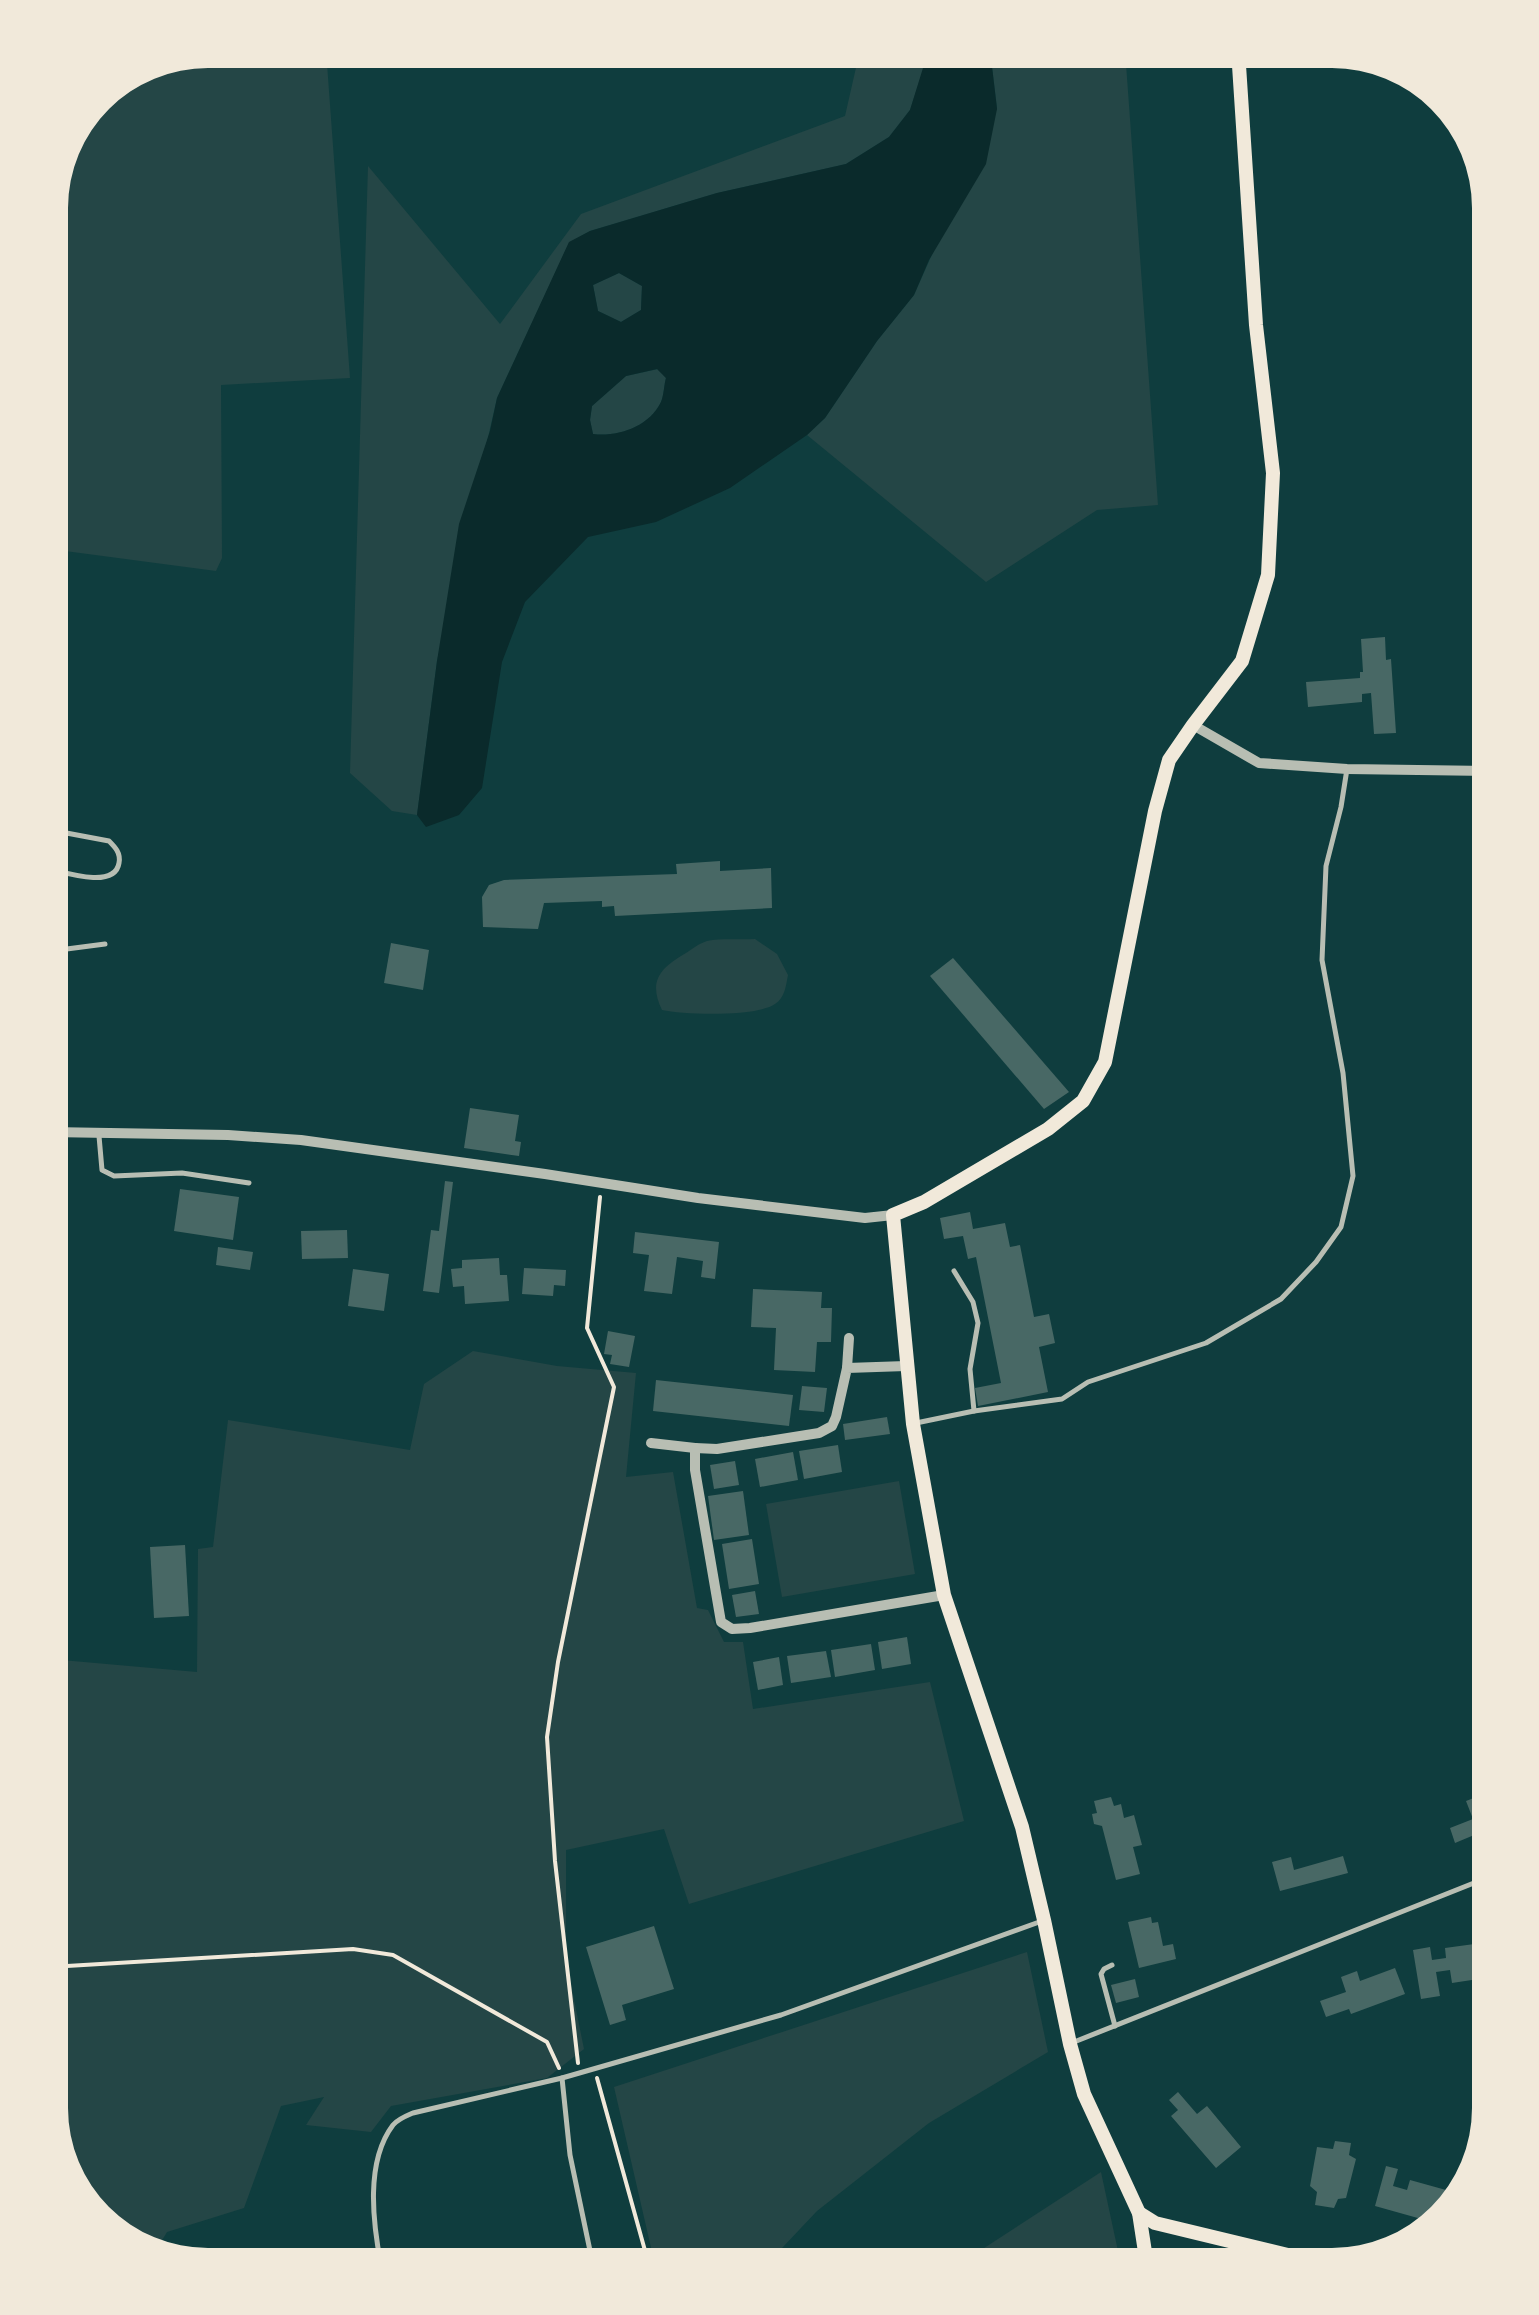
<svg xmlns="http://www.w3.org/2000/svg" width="1539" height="2315" font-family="Manrope,sans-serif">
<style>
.green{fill:#244646}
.water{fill:#0a2a2b;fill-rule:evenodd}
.building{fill:#486865}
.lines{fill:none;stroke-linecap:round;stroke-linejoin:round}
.path{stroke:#f1e9da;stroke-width:4}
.service{stroke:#b8beb3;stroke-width:5}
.minor{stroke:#b8beb3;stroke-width:10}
.secondary{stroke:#f1e9da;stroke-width:14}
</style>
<rect width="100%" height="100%" fill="#0f3d3e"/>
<g class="green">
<polygon points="208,50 326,50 350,378 221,385 222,558 216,571 50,549 50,198 97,96"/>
<polygon points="860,50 920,50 924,67 910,110 889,137 846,164 717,193 590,231 569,243 497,398 437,661 417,815 392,811 350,773 368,166 500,324 581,214 845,116"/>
<polygon points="990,50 1125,50 1158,505 1097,510 986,582 807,435 825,418 877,341 914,295 997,108"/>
<polygon points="619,273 642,286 641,310 621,322 598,311 593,285"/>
<path d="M658 369 666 378C664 385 664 395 661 402 649 427 618 437 593 434L590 420 592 406 626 376Z"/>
<path d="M755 939 777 954 788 975C786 985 785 998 775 1004 756 1017 685 1015 662 1010 648 981 660 968 686 953 692 949 700 943 707 941 721 938 740 940 755 939Z"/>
<polygon points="50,1144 63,1144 59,1272 50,1372"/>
<polygon points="473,1351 557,1366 636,1373 626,1477 673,1472 697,1608 708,1610 724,1642 743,1642 753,1709 930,1682 964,1821 689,1904 664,1829 566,1850 566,1960 584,2049 547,2078 391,2106 371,2132 306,2125 324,2097 281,2106 244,2208 167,2232 155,2252 128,2244 71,2186 50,2107 50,1659 197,1672 198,1549 213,1547 228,1420 410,1450 424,1384"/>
<polygon points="899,1481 915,1574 782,1597 766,1504"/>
<polygon points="1027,1952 1048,2052 929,2123 817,2211 766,2265 655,2265 614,2087"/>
<polygon points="1101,2172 1121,2265 958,2265"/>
</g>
<path class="water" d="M921 50H990L997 109 986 164 929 260 914 295 877 341 825 418 807 435 730 488 656 522 588 537 525 602 502 662 482 788 459 815 426 827 417 815 437 661 459 524 490 431 497 398 569 242 590 231 717 193 846 164 889 137 910 110 923 68ZM619 273 642 286 641 310 621 322 598 311 593 285ZM657 369 666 378C664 385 664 395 661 402 649 427 618 437 593 434L590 420 592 406 626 376Z"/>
<g class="building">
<polygon points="1385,637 1386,660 1391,659 1396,733 1374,734 1371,693 1362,694 1362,702 1308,707 1306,682 1360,678 1360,672 1363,672 1361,639"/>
<polygon points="720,861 720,871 771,868 772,908 615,916 614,906 602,907 602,901 544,903 538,929 483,927 482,897 489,885 504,880 677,874 676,864"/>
<polygon points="391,943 429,950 423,990 384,983"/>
<polygon points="953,958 1069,1092 1044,1109 930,976"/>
<polygon points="470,1108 519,1115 515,1141 521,1142 519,1156 464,1148"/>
<polygon points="445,1181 453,1182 439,1293 423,1291 431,1230 439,1231"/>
<polygon points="180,1189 239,1197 233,1240 174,1231"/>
<polygon points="970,1212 973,1229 1005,1223 1010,1247 1020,1245 1034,1317 1049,1314 1055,1343 1039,1347 1048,1392 978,1406 975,1388 1001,1383 976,1257 968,1259 963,1236 944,1239 940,1218"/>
<polygon points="347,1230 348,1258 302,1259 301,1231"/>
<polygon points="635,1232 719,1242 715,1279 701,1277 703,1261 677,1257 672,1294 644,1291 649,1255 633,1253"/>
<polygon points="218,1247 253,1252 250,1270 216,1265"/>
<polygon points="499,1258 500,1275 507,1275 509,1301 465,1304 464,1286 453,1287 451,1269 462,1268 462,1260"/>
<polygon points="524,1268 566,1270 565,1286 554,1285 553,1296 522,1294"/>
<polygon points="353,1269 389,1274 384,1311 348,1306"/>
<polygon points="753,1289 822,1292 821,1308 832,1308 831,1342 817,1342 815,1372 774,1370 776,1328 751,1327"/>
<polygon points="608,1331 635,1336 629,1367 610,1364 612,1355 604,1354"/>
<polygon points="656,1380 793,1395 789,1426 653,1411"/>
<polygon points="802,1386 827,1388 824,1412 799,1410"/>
<polygon points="887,1417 890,1434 845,1440 843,1424"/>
<polygon points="838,1445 842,1472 804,1479 799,1451"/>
<polygon points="793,1452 798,1480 760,1487 755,1459"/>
<polygon points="735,1461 739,1485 714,1489 710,1465"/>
<polygon points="743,1491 749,1535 714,1540 708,1496"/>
<polygon points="752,1539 759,1584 729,1589 722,1544"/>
<polygon points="185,1545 189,1616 154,1618 150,1547"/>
<polygon points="755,1591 759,1614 736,1617 732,1595"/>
<polygon points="907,1637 911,1664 882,1669 878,1642"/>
<polygon points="871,1644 875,1670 835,1677 831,1650"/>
<polygon points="826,1651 831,1677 791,1683 787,1656"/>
<polygon points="779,1657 783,1685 758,1690 753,1662"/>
<polygon points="1489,1792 1489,1823 1477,1828 1479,1833 1455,1843 1450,1828 1473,1819 1466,1801"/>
<polygon points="1111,1797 1114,1806 1121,1804 1124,1818 1134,1815 1142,1845 1133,1847 1140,1874 1116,1880 1102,1826 1094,1824 1092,1814 1097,1813 1094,1801"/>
<polygon points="1343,1856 1348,1873 1280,1891 1272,1862 1291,1857 1294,1870"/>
<polygon points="1151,1917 1152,1923 1158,1922 1163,1946 1173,1944 1176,1959 1139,1968 1128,1922"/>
<polygon points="654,1926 674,1989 622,2005 626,2020 610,2025 586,1947"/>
<polygon points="1489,1942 1489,1964 1483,1965 1485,1978 1452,1983 1450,1970 1436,1972 1440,1996 1421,1999 1413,1950 1430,1947 1432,1960 1446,1958 1445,1948"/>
<polygon points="1395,1968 1405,1994 1351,2014 1349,2009 1326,2017 1320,2001 1346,1992 1341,1977 1357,1971 1360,1981"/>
<polygon points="1135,1979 1139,1997 1116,2003 1111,1985"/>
<polygon points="1178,2092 1197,2114 1207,2106 1241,2147 1216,2168 1171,2116 1178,2110 1169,2100"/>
<polygon points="1335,2141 1351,2143 1349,2155 1356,2159 1346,2198 1338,2199 1334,2208 1315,2205 1317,2192 1310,2186 1317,2147 1333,2149"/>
<polygon points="1386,2166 1398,2169 1393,2186 1407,2190 1410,2180 1446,2190 1447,2200 1452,2202 1432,2222 1375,2206"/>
</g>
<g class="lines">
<g class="path">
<polyline points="50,1967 353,1949 393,1955 547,2042 559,2068"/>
<polyline points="578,2063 555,1861 547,1737 558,1662 614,1387 587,1328 600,1197"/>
<polyline points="597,2078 649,2265"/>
</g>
<g class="service">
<path d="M50 869C66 873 115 889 119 863 121 853 115 847 109 841L61 832 50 833"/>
<polyline points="50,947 59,950 105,944"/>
<polyline points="99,1136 102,1170 114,1176 182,1173 249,1183"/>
<polyline points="954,1271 973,1302 978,1323 970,1369 974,1411"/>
<polyline points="916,1423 974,1411 1062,1399 1088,1382 1206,1343 1281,1299 1316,1262 1341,1227 1353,1176 1343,1073 1322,960 1326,866 1341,807 1347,769"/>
<polyline points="1112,1965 1104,1969 1101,1974 1115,2026"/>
<polyline points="1074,2042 1489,1877"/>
<polyline points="562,2078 570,2155 593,2265"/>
<path d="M381 2265C373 2223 365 2162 393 2125 398 2119 406 2116 413 2113L562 2078 781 2015 1042 1921"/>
</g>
<g class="minor">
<polyline points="1193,725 1259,763 1347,769 1489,771"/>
<polyline points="50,1132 228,1135 301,1140 545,1174 698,1198 865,1218 893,1215"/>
<polyline points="906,1366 847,1368 836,1417 832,1426 819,1433 717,1449 695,1448 695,1470 721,1622 732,1629 750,1628 944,1595"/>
<polyline points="847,1368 849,1338"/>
<polyline points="651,1443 695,1448"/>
</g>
<g class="secondary">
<polyline points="1139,2213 1155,2223 1329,2265"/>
<polyline points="1147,2265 1139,2213 1084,2094 1070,2044 1044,1920 1022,1827 944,1595 913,1424 893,1215 924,1202 1048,1129 1083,1101 1105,1062 1155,811 1169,760 1193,725 1242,661 1268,575 1273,473 1256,325 1238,50"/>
</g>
</g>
<path d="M0 0H1539V2315H0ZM208 68H1332A140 140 0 0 1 1472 208V2108A140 140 0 0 1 1332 2248H208A140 140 0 0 1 68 2108V208A140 140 0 0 1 208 68Z" fill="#f1e9da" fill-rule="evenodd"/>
</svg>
